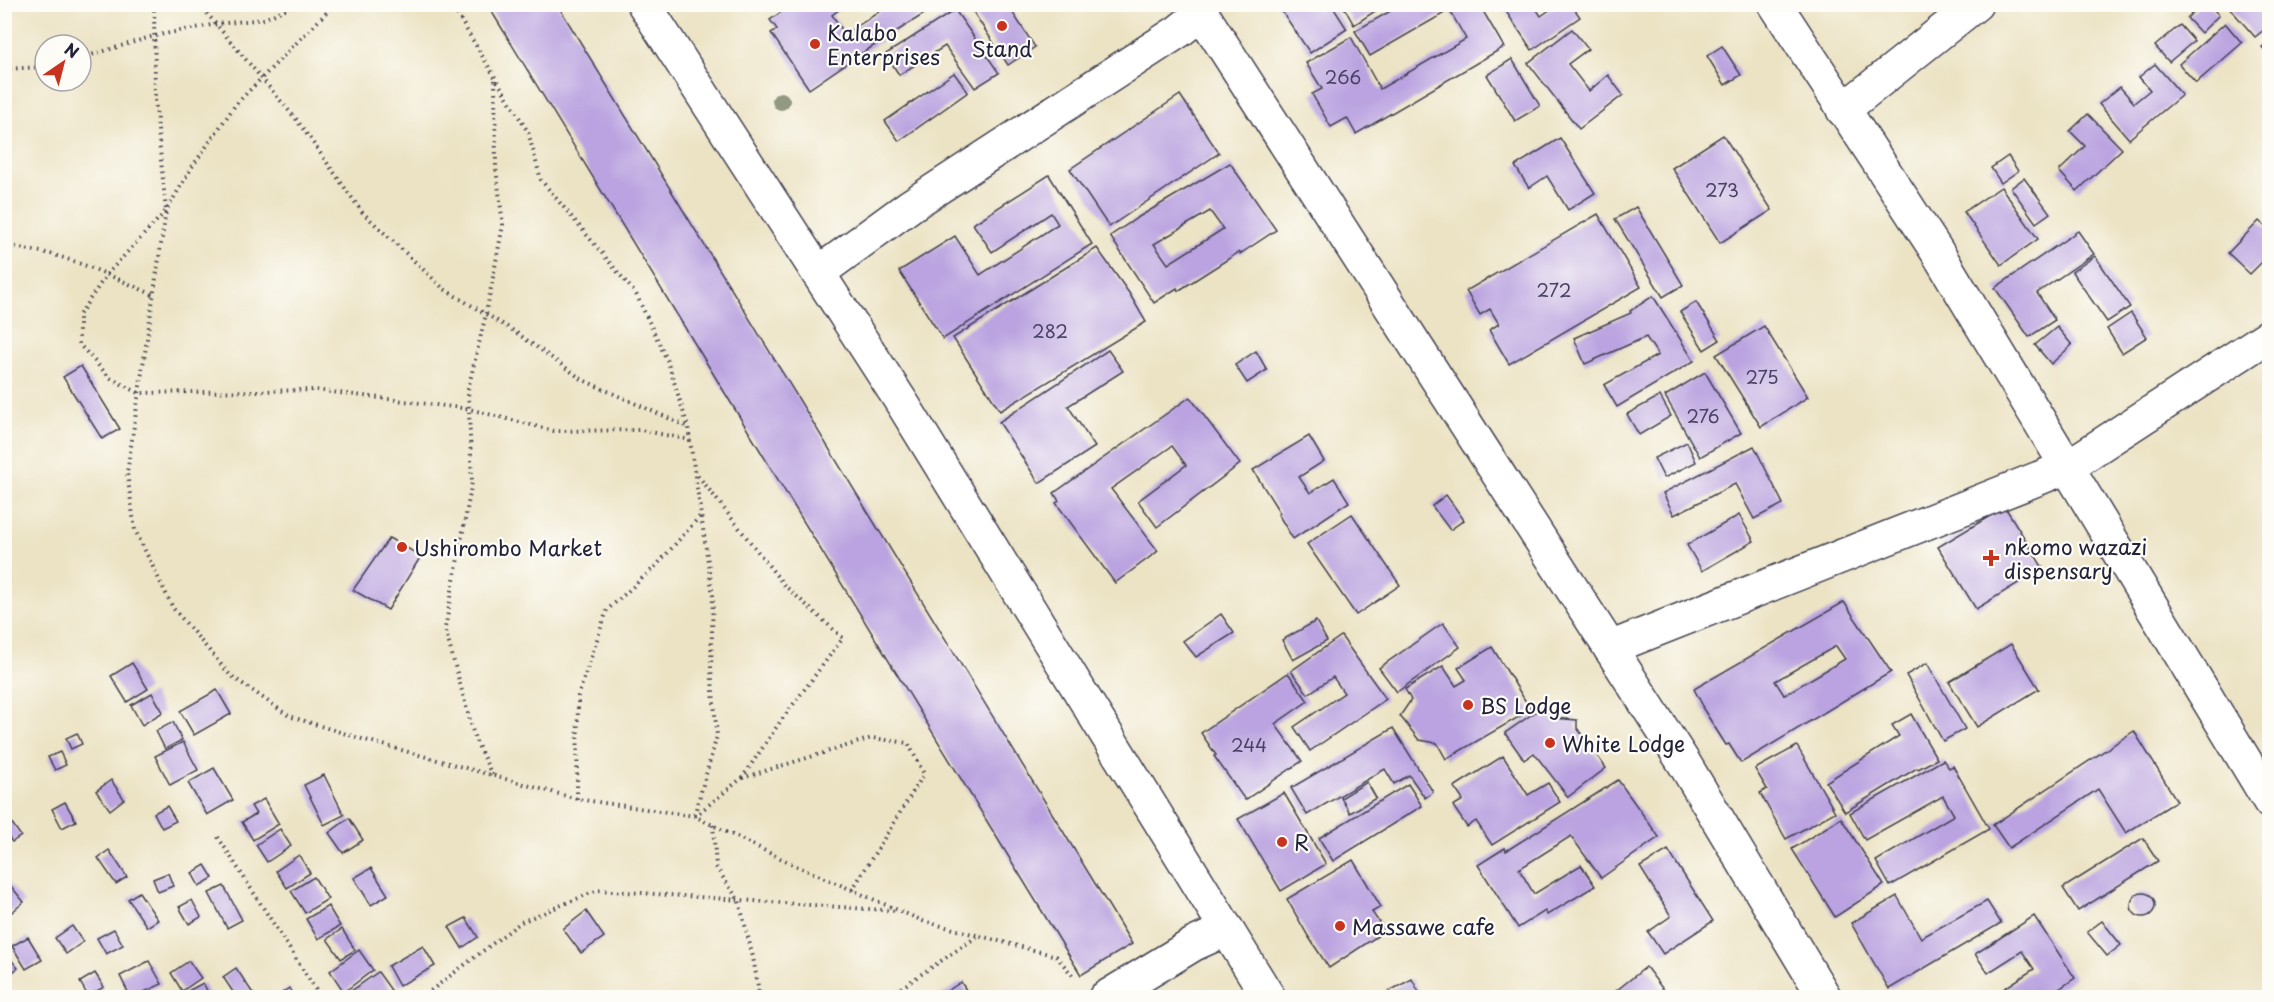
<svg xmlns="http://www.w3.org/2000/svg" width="2274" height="1002" font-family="'Playpen Sans',sans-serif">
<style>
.building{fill:#baa3e0;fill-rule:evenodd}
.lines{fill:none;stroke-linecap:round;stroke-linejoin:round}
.minor-casing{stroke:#403f50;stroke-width:36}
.path{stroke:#403f50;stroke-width:4;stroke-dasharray:1.5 4.5;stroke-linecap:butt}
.minor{stroke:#fff;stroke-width:33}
.tree{fill:#939883}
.poi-dot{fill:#c8321e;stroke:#fdfcf7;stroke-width:2}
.labels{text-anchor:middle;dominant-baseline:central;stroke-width:4.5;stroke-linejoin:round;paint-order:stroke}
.number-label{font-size:18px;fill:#484264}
.poi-label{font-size:21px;fill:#22223b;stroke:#fdfcf7;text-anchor:start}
</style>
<rect width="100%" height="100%" fill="#fdfcf7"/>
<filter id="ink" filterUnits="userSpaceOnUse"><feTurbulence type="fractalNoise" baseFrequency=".0167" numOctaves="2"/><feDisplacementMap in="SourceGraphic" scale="12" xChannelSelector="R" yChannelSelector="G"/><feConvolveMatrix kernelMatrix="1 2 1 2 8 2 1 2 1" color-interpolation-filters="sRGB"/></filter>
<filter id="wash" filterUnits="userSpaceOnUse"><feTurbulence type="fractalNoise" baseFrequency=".008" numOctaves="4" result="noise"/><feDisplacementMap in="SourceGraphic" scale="24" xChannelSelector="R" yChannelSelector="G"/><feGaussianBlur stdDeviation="1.35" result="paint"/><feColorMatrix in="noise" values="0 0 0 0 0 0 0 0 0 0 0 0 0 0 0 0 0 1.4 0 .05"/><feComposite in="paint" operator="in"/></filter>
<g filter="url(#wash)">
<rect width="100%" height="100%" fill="#ece3c4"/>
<g id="blocks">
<g class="building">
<polygon points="487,4 557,4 1132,944 1081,975"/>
<polygon points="793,4 847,4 832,15 845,34 891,4 940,4 859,55 809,89 771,33 777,29 770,20"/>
<polygon points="968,4 1007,4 1035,47 1008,65"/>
<polygon points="1277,4 1331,4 1347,29 1310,53"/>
<polygon points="1342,4 1386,4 1354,25"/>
<polygon points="1446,4 1479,4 1504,47 1356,134 1347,118 1331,127 1312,94 1322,89 1306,63 1351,37 1380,89 1466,39"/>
<polygon points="1501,4 1533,4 1541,16 1558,4 1571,4 1580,17 1532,50"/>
<polygon points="2201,4 2208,4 2219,15 2201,33 2187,18"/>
<polygon points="2226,4 2270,4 2270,25 2255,37"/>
<polygon points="1401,5 1444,5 1448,11 1370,56 1355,31"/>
<polygon points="955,10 999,73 975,88 945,46 899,75 886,54"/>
<polygon points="2225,23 2242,43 2196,83 2179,64"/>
<polygon points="2180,25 2194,41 2169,62 2155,46"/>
<polygon points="1572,29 1588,49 1568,64 1589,91 1608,75 1623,95 1579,129 1528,63"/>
<polygon points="2270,41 2270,56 2262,47"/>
<polygon points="1722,46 1741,75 1725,85 1707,56"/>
<polygon points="1512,59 1540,106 1515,121 1487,75"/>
<polygon points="2155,64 2182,95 2129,139 2099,104 2120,87 2134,103 2150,90 2139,77"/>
<polygon points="954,73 968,92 899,141 885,121"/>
<polygon points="1180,95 1219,153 1109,227 1070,169"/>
<polygon points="2088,114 2122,149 2077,191 2059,171 2085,146 2070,131"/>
<polygon points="1723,135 1772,210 1720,243 1672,168"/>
<polygon points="1560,138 1595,193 1568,210 1547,176 1529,188 1515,166"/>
<polygon points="2008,156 2018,171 2001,183 1991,168"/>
<path d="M1230 163 1276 230 1240 254 1239 252 1178 291 1177 288 1154 303 1110 236 1137 218ZM1210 211 1223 229 1168 264 1154 244Z"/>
<polygon points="1049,175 1092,244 943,339 899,271 955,236 980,275 1058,224 1051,213 992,252 973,224"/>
<polygon points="2024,178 2050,213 2036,223 2011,188"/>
<polygon points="2001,187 2038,239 2001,265 1964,212"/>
<polygon points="1636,207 1683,285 1663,297 1615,219"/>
<polygon points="1598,214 1641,287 1509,364 1489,330 1499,324 1490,309 1480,315 1466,291"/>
<polygon points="2259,221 2270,231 2270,254 2250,274 2228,253"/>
<polygon points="2078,231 2094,254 2037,293 2055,320 2029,337 1995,288"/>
<polygon points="1097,248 1129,293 1146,322 1000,411 953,338"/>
<polygon points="2095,256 2130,307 2107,322 2072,272"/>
<polygon points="1653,296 1694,361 1617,407 1604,385 1658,355 1646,337 1585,364 1574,338 1631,313 1630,311"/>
<polygon points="1696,302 1720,340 1704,350 1680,312"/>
<polygon points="2131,313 2147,337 2122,353 2107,329"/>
<polygon points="1764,326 1808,397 1761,427 1716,355"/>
<polygon points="2057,327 2072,345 2051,364 2035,345"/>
<polygon points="1108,350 1123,371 1068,406 1095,447 1039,483 999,422"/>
<polygon points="1256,351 1267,370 1247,383 1235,365"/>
<polygon points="81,366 120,429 102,439 63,377"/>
<polygon points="1705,372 1741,433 1700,457 1665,396"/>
<polygon points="1660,396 1671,416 1639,435 1627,414"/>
<polygon points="1190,397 1240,464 1157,527 1138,501 1186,465 1172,446 1111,489 1158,551 1115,583 1056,503 1059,501 1054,493"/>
<polygon points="1309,436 1324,461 1299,477 1310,493 1334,478 1349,502 1293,539 1278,514 1280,513 1253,470"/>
<polygon points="1687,442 1696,462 1664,478 1654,458"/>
<polygon points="1754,446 1783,504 1754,519 1735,484 1674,515 1663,493"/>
<polygon points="1446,495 1464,520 1450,530 1432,506"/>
<polygon points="2005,507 2043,568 1976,609 1938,547"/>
<polygon points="1352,514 1400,585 1356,615 1307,544"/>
<polygon points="1739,515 1754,541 1702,571 1687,545"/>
<polygon points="389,538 421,556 388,610 353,590"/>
<path d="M1844 602 1891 672 1741 763 1729 744 1726 745 1702 707 1703 706 1694 689ZM1836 646 1845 659 1784 695 1775 681Z"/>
<polygon points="1221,614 1234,633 1196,657 1183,641"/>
<polygon points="1316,621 1327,641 1293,660 1282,640"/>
<polygon points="1443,623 1460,647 1397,692 1379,668"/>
<polygon points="1341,636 1386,699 1310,751 1294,727 1344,693 1333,677 1308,694 1291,671"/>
<polygon points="2011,644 2039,689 1977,727 1949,682"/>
<polygon points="1492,647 1531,710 1446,759 1437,743 1419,740 1400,716 1411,700 1405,689 1443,666 1456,686 1466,680 1458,668"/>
<polygon points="132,663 148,689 127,702 111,676"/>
<polygon points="1927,663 1965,729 1943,741 1906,675"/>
<polygon points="1288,673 1308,701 1275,724 1302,761 1245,800 1214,756 1216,755 1201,733"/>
<polygon points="217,690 231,714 194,735 180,711"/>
<polygon points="152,693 163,712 142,725 131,705"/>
<polygon points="1544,706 1553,718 1577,720 1577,728 1606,768 1568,797 1534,753 1524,760 1505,733"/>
<polygon points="1911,714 1937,759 1918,769 1917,768 1845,812 1826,782 1899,736 1892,725"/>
<polygon points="173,722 182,740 165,749 156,731"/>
<polygon points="1393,728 1433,792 1425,798 1409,775 1394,784 1385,769 1307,815 1291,788"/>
<polygon points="2134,731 2177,801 2126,833 2098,789 2009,848 1993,825"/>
<polygon points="77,733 82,744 71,749 66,738"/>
<polygon points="183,742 198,770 170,785 155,756"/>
<polygon points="1797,746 1835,812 1786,839 1760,793 1767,789 1755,769"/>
<polygon points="60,752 66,765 55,770 48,757"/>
<polygon points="1503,756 1528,795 1548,783 1560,802 1492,845 1476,821 1467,827 1453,806 1463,800 1454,787"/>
<polygon points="1943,760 1949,768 1953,766 1989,829 1890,886 1876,861 1954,815 1943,796 1865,840 1850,813"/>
<polygon points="214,768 233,800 207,815 188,783"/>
<polygon points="324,775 344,815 324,825 304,785"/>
<polygon points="111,780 124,799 110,810 96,791"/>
<polygon points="1618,780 1659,837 1601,878 1571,836 1519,869 1534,894 1581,865 1595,886 1547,915 1545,911 1518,928 1478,865 1505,848 1506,851"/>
<polygon points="1367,782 1376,798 1350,813 1341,798"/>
<polygon points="1408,784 1422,806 1333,861 1319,838"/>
<polygon points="1284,793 1326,864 1281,891 1238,819"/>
<polygon points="264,799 279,824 253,840 242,822 256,814 251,806"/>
<polygon points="65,802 76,821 62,828 52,809"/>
<polygon points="167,806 176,821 162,828 154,813"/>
<polygon points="4,812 21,836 12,842 4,831"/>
<polygon points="349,818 363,840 343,853 329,833"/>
<polygon points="1841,818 1884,885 1835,917 1792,849"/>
<polygon points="280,829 291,846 267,862 256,845"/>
<polygon points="2143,838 2158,861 2078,911 2063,888"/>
<polygon points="109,850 127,877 116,884 98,858"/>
<polygon points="1668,850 1713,921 1663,954 1648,932 1671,916 1640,867"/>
<polygon points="299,855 310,873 287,888 276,871"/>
<polygon points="1353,860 1381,907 1372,912 1385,931 1329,968 1308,936 1287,899"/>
<polygon points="205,865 213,878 199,886 192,873"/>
<polygon points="371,868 388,895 371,905 354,878"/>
<polygon points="168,873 173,886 158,892 153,879"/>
<polygon points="314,877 328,899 305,913 291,891"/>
<polygon points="4,878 24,902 12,912 4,903"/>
<polygon points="224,886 242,920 227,928 209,893"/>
<polygon points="139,892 158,920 147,927 128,899"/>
<circle cx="2143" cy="905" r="12"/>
<polygon points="1897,896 1921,938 1987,901 2001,923 1889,989 1851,923"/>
<polygon points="192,900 201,917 189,924 179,907"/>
<polygon points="328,906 340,926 318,939 306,919"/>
<polygon points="586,911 604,937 581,953 563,929"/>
<polygon points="2034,916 2075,978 2046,998 2003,998 1999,992 2034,969 2022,951 1988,973 1975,954"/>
<polygon points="466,918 478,937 462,948 449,927"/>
<polygon points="2102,921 2121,945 2107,956 2087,932"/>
<polygon points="72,926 83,942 66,954 55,938"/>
<polygon points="114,929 123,945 106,954 97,938"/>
<polygon points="342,929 355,950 341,959 327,939"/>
<polygon points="28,937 42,960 26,969 12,946"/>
<polygon points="423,946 435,966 399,986 388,966"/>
<polygon points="359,950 373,970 344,992 330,971"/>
<polygon points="4,951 18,968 4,978"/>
<polygon points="149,961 162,984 131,998 120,976"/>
<polygon points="189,961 201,978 182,991 171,973"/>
<polygon points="1646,967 1665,992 1657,998 1607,998"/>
<polygon points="236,968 256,998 237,998 223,977"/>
<polygon points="378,972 391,990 380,998 354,998 350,992"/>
<polygon points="95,973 104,987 88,996 80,982"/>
<polygon points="1412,979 1422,998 1376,998"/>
<polygon points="961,982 971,998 937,998"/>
<polygon points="203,983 211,998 175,998"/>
<polygon points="289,988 294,998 275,998"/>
</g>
</g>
</g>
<g filter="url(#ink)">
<use href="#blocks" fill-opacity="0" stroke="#403f50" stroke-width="1.5"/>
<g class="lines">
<defs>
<g id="minor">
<polyline points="644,4 904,406 1269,998"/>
<polyline points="1196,4 1684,763 1825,998"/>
<polyline points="1775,4 1936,250 2270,802"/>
<polyline points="1843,110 1976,4"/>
<polyline points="818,273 910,206 1179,31 1202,13"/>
<polyline points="1610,648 2067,467 2270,335"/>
<polyline points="1105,998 1194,944 1227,929"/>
</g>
</defs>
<use href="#minor" class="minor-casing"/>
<g class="path">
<polyline points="154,4 155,99 166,211 127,473 135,530 173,608 230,675 289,716 362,739 577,799 694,816 788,862 923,921 1056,956 1074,977"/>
<polyline points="199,4 296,119 362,212 444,289 514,331 583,380 688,427"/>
<polyline points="335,4 236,104 192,167 166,211 107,274 79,315 79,344 110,378 139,393 315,390 469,409 554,431 641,430 690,440"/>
<polyline points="451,4 528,132 541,180 636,294 668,362 688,427 713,596 711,669 717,736 694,816"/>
<polyline points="4,24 14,4"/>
<polyline points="81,58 154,36 217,24 264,19 296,4"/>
<polyline points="4,69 45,67"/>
<path d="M4 243C20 250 38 250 54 255 89 265 122 281 154 295"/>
<polyline points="492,775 475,739 445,629 472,482 468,389 486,314 503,225 496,168 495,77"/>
<polyline points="742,778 872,738 908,743 924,774 852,890"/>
<polyline points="577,799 578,696 607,610 656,566 701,515"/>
<polyline points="695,816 742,778 780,722 843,638 784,585 696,473"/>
<polyline points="713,825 716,867 739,901 753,957 760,998"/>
<polyline points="218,837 321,998"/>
<polyline points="421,998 521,922 598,890 897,911"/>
<polyline points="886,998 978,936"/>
</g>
<use href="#minor" class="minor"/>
</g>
<circle class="tree" cx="781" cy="101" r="9"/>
</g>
<g class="poi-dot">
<circle cx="1002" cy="26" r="6"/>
<circle cx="815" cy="44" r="6"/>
<circle cx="402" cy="547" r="6"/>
<path d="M1988 549h6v6h6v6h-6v6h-6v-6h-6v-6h6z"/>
<circle cx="1468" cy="705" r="6"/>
<circle cx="1550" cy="743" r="6"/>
<circle cx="1282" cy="842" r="6"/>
<circle cx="1340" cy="926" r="6"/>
</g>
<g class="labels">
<g class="number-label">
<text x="1343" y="76">266</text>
<text x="1722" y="189">273</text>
<text x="1554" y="289">272</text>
<text x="1050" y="330">282</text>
<text x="1762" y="376">275</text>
<text x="1703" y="415">276</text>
<text x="1249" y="744">244</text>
</g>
<g class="poi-label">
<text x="827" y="32">Kalabo<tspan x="827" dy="24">Enterprises</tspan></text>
<text x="1002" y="48" text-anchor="middle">Stand</text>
<text x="2004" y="546">nkomo wazazi<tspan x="2004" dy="24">dispensary</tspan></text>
<text x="414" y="547">Ushirombo Market</text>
<text x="1480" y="705">BS Lodge</text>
<text x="1562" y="743">White Lodge</text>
<text x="1294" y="842">R</text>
<text x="1352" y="926">Massawe cafe</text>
</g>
</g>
<rect width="2274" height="1002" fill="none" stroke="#fdfcf7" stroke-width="24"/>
<g transform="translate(63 63) rotate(35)"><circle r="28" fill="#fdfcf7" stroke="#a5a5ac" stroke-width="1.5"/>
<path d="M0-4.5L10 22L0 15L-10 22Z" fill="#c8321e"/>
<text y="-9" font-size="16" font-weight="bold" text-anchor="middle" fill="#22223b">N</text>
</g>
</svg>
